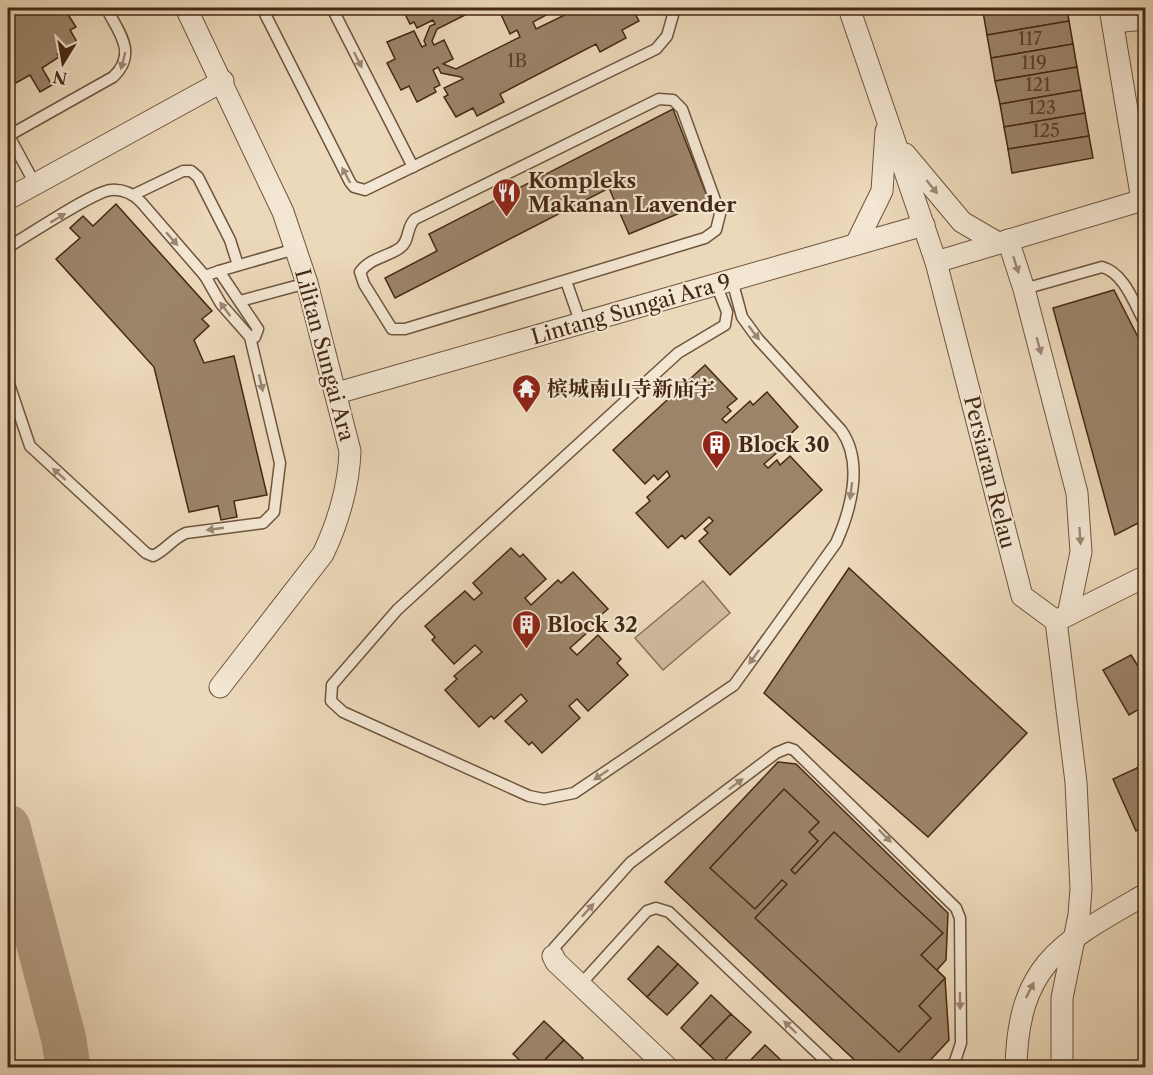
<svg xmlns="http://www.w3.org/2000/svg" width="1153" height="1075" font-family="'Libre Caslon Text','Noto Serif SC',serif">
<style>
.green{fill:#d0bb9e;stroke:#8a7259;stroke-width:1.5}
.lines{fill:none;stroke-linecap:round;stroke-linejoin:round}
.river{stroke:#b39d82;stroke-width:45}
.building{fill:#9c846a;stroke:#452814;stroke-width:1.5}
.lane-casing{stroke:#6f543e;stroke-width:13}
.street-casing{stroke:#6f543e;stroke-width:23}
.lane{stroke:#f3e6d2;stroke-width:10}
.street{stroke:#f3e6d2;stroke-width:21}
.oneway{fill:#9c8773}
.labels{text-anchor:middle;dominant-baseline:central;stroke-width:4.5;stroke-linejoin:round;paint-order:stroke}
.number-label{font-size:18px;fill:#5b3f2a}
.poi-label{font-size:21px;font-weight:bold;fill:#452814;stroke:#f3e6d2;text-anchor:start}
.street-label{font-size:21px;fill:#452814;stroke:#f3e6d2}
</style>
<rect width="100%" height="100%" fill="#ecd9ba"/>
<filter id="stains"><feTurbulence type="fractalNoise" baseFrequency=".00333" numOctaves="4"/><feColorMatrix values="0 0 0 0 .2 0 0 0 0 .09 0 0 0 0 .02 0 0 0 .5 -.17"/></filter>
<radialGradient id="worn" r=".72"><stop offset=".6" stop-color="#630" stop-opacity="0"/><stop offset="1" stop-color="#630" stop-opacity=".3"/></radialGradient>
<polygon class="green" points="703,581 730,613 663,670 635,638"/>
<g class="lines">
<polyline class="river" points="8,827 64,1040 68,1068"/>
</g>
<g class="building">
<polygon points="8,8 64,8 76,27 70,30 77,42 57,54 59,57 42,68 52,85 40,92 30,75 14,84 12,81 8,84"/>
<polygon points="402,8 479,8 437,29 432,41 434,45 444,40 453,59 443,64 456,69 520,37 517,30 510,34 498,8 544,8 548,14 533,22 536,29 579,8 632,8 639,21 622,30 626,38 600,52 596,44 500,94 504,102 477,116 473,108 456,117 444,97 448,95 444,88 463,79 461,77 441,73 438,67 433,70 440,85 434,88 436,92 417,102 409,86 401,90 387,63 395,59 387,42 414,31 422,47 426,45 424,41 430,26 435,24 433,20 417,28 414,22 410,24"/>
<polygon points="983,8 1011,8 983,12"/>
<polygon points="1011,8 1067,8 1069,21 987,35 983,12"/>
<polygon points="1069,21 1073,44 991,58 987,35"/>
<polygon points="1073,44 1077,67 995,81 991,58"/>
<polygon points="1077,67 1081,90 1000,104 995,81"/>
<polygon points="1081,90 1085,113 1004,127 1000,104"/>
<polygon points="673,109 709,201 629,234 609,188 395,298 385,278 437,251 429,234"/>
<polygon points="1085,113 1089,136 1008,149 1004,127"/>
<polygon points="1089,136 1093,158 1012,173 1008,149"/>
<polygon points="116,204 212,311 202,319 209,326 194,340 204,363 234,356 267,495 234,501 237,517 221,520 218,506 189,512 154,367 56,259 80,238 70,228 83,216 93,226"/>
<polygon points="1114,290 1141,343 1146,361 1146,519 1115,535 1053,308"/>
<polygon points="705,365 737,399 727,407 731,411 722,419 726,423 750,401 753,405 767,392 798,427 785,439 788,443 764,464 768,468 777,460 780,465 790,456 822,490 730,575 699,541 708,533 704,529 713,521 709,517 685,539 682,535 668,548 636,513 650,501 647,497 670,476 667,471 658,480 654,475 645,484 613,450"/>
<polygon points="511,548 520,557 523,554 546,579 525,598 531,605 558,580 561,583 573,572 608,609 595,620 598,623 570,648 577,655 598,635 621,659 617,663 628,675 588,711 577,699 569,706 580,718 542,753 532,742 529,745 505,721 527,701 521,694 494,719 491,716 479,727 445,690 457,679 454,676 482,652 475,645 454,664 432,640 435,637 425,626 465,591 474,600 482,593 473,583"/>
<polygon points="849,568 1027,733 928,837 764,693"/>
<polygon points="1131,655 1146,679 1146,705 1129,715 1103,670"/>
<polygon points="778,762 796,764 948,913 946,960 937,970 945,978 949,1040 923,1068 863,1068 665,882"/>
<polygon points="1146,765 1146,786 1137,768"/>
<polygon points="1137,768 1146,786 1146,826 1136,831 1113,779"/>
<polygon points="784,789 819,822 809,832 818,841 791,870 795,874 834,832 943,933 921,955 945,978 919,1006 931,1018 899,1052 755,918 787,884 782,880 755,909 710,868"/>
<polygon points="658,946 678,964 647,997 628,979"/>
<polygon points="678,964 698,983 667,1015 647,997"/>
<polygon points="711,995 731,1014 700,1046 681,1028"/>
<polygon points="731,1014 751,1032 720,1065 700,1046"/>
<polygon points="544,1021 564,1040 537,1068 528,1068 513,1054"/>
<polygon points="564,1040 583,1058 575,1068 537,1068"/>
<polygon points="765,1045 784,1063 780,1068 743,1068"/>
</g>
<g class="lines">
<defs>
<g id="lane">
<polyline points="262,8 350,182 354,187 365,190 656,49 667,36 675,8"/>
<polyline points="332,8 413,167"/>
<path d="M659 99 673 100 682 109 720 214 716 230 705 238 405 329H392L364 284 360 272C370 258 387 257 400 248 410 241 406 227 415 219Z"/>
<path d="M8 136 113 77C138 54 119 32 106 8"/>
<polyline points="9,136 35,184"/>
<polyline points="133,195 183,171 191,171 198,177 230,240 238,265"/>
<path d="M8 247C28 236 94 191 111 190 123 189 133 194 141 202L205 276 219 271 258 329 255 337H250L280 463 274 512 263 523 186 533C172 539 166 550 153 556L146 553 30 446 8 381"/>
<polyline points="219,271 295,249"/>
<polyline points="205,276 221,304 250,337"/>
<polyline points="566,281 581,324"/>
<path d="M716 284 727 312 725 325 678 353 397 610 332 685 331 701 343 712 529 796 544 799 574 793 734 685 836 543C851 510 864 462 841 430L758 339 742 317 732 280"/>
<path d="M1024 289 1102 267C1125 273 1135 306 1146 325"/>
<polyline points="240,301 307,283"/>
<polyline points="553,956 554,948 630,863 776,753 788,748 794,750 956,908 960,918 961,1043 955,1061 949,1068"/>
<polyline points="580,985 647,911 656,908 669,912 833,1068"/>
<polyline points="8,1059 9,1068"/>
</g>
<g id="street">
<path d="M186 8 283 212 307 283 350 451C349 485 338 523 323 554L220 687"/>
<polyline points="849,8 936,262 1022,596 1056,621 1076,782 1081,889 1079,915 1062,998 1062,1068"/>
<polyline points="1110,8 1142,200"/>
<polyline points="1113,22 1146,19"/>
<polyline points="905,154 962,222 998,243"/>
<polyline points="8,199 223,81"/>
<polyline points="1008,240 1024,289 1077,493 1081,552 1068,615"/>
<polyline points="856,244 882,191 886,131"/>
<polyline points="936,262 1146,199"/>
<polyline points="337,393 924,225"/>
<polyline points="1060,619 1146,576"/>
<polyline points="553,956 556,962 668,1068"/>
<path d="M1016 1068C1018 962 1063 942 1146 894"/>
</g>
</defs>
<use href="#lane" class="lane-casing"/>
<use href="#street" class="street-casing"/>
<use href="#lane" class="lane"/>
<use href="#street" class="street"/>
</g>
<defs><path id="oneway-solid" d="M-6-.8H1V-3.2L6.5 0L1 3.2V.8H-6Z" transform="scale(1.5)"/></defs>
<g class="oneway">
<use href="#oneway-solid" transform="translate(358 60) rotate(63)"/>
<use href="#oneway-solid" transform="translate(123 61) rotate(105)"/>
<use href="#oneway-solid" transform="translate(346 175) rotate(-118)"/>
<use href="#oneway-solid" transform="translate(932 187) rotate(51)"/>
<use href="#oneway-solid" transform="translate(58 218) rotate(-31)"/>
<use href="#oneway-solid" transform="translate(172 239) rotate(49)"/>
<use href="#oneway-solid" transform="translate(1016 265) rotate(72)"/>
<use href="#oneway-solid" transform="translate(225 309) rotate(-127)"/>
<use href="#oneway-solid" transform="translate(754 333) rotate(53)"/>
<use href="#oneway-solid" transform="translate(1039 346) rotate(75)"/>
<use href="#oneway-solid" transform="translate(261 383) rotate(77)"/>
<use href="#oneway-solid" transform="translate(59 474) rotate(-138)"/>
<use href="#oneway-solid" transform="translate(851 491) rotate(97)"/>
<use href="#oneway-solid" transform="translate(215 529) rotate(172)"/>
<use href="#oneway-solid" transform="translate(1080 536) rotate(86)"/>
<use href="#oneway-solid" transform="translate(754 657) rotate(126)"/>
<use href="#oneway-solid" transform="translate(601 775) rotate(146)"/>
<use href="#oneway-solid" transform="translate(736 784) rotate(-37)"/>
<use href="#oneway-solid" transform="translate(885 836) rotate(45)"/>
<use href="#oneway-solid" transform="translate(588 910) rotate(-48)"/>
<use href="#oneway-solid" transform="translate(1030 990) rotate(-63)"/>
<use href="#oneway-solid" transform="translate(960 1001) rotate(89)"/>
<use href="#oneway-solid" transform="translate(790 1027) rotate(-136)"/>
</g>
<defs>
<symbol id="restaurant-pin" viewBox="-11 -11 22 30"><path d="M0 17L-7.5 6A9.5 9.5 0 1 1 7.5 6Z" fill="#8f2418" stroke="#f3e6d2"/><path d="M-5-6h1v4h1v-4h1v4h1v-4h1v5L-1.5 .5V6h-2V.5L-5-1ZM5-6V6H3V1.5H1.5Q1.5-4 5-6Z" fill="#fff"/></symbol>
<symbol id="temple-pin" viewBox="-11 -11 22 30"><path d="M0 17L-7.5 6A9.5 9.5 0 1 1 7.5 6Z" fill="#8f2418" stroke="#f3e6d2"/><path d="M0-6L5-2H3V0L6.5 2.5H4V6H1.5V3h-3V6H-4V2.5H-6.5L-3 0V-2H-5Z" fill="#fff"/></symbol>
<symbol id="building-pin" viewBox="-11 -11 22 30"><path d="M0 17L-7.5 6A9.5 9.5 0 1 1 7.5 6Z" fill="#8f2418" stroke="#f3e6d2"/><path d="M-4-6H4V6H1V3H-1V6H-4ZM-2.5-4.3h1.7v1.8h-1.7ZM.8-4.3h1.7v1.8H.8ZM-2.5-1h1.7V.8h-1.7ZM.8-1h1.7V.8H.8Z" fill="#fff"/></symbol>
</defs>
<g fill-rule="evenodd">
<use href="#restaurant-pin" x="490" y="176" width="33" height="45"/>
<use href="#temple-pin" x="510" y="372" width="33" height="45"/>
<use href="#building-pin" x="700" y="428" width="33" height="45"/>
<use href="#building-pin" x="510" y="608" width="33" height="45"/>
</g>
<g class="labels">
<g class="number-label">
<text x="1030" y="39">117</text>
<text x="517" y="61">1B</text>
<text x="1034" y="63">119</text>
<text x="1038" y="85">121</text>
<text x="1042" y="108">123</text>
<text x="1046" y="131">125</text>
</g>
<g class="poi-label">
<text x="528" y="180">Kompleks<tspan x="528" dy="24">Makanan Lavender</tspan></text>
<text x="547" y="388">槟城南山寺新庙宇</text>
<text x="738" y="444">Block 30</text>
<text x="547" y="624">Block 32</text>
</g>
<g class="street-label">
<text transform="translate(631 309) rotate(-16)">Lintang Sungai Ara 9</text>
<text transform="translate(325 355) rotate(75)">Lilitan Sungai Ara</text>
<text transform="translate(990 472) rotate(76)">Persiaran Relau</text>
</g>
</g>
<rect width="1153" height="1075" fill="none" stroke="#ecd9ba" stroke-width="30"/>
<rect x="9" y="9" width="1135" height="1057" fill="none" stroke="#452814" stroke-width="3"/>
<rect x="15" y="15" width="1123" height="1045" fill="none" stroke="#452814" stroke-width="1.5"/>
<g transform="translate(63 63) rotate(191)" stroke="#f3e6d2" stroke-width="4.5" paint-order="stroke">
<path d="M0-4.5L10 22L0 15L-10 22Z" fill="#452814"/>
<text y="-9" font-size="16" font-weight="bold" text-anchor="middle" fill="#452814">N</text>
</g>
<rect width="100%" height="100%" filter="url(#stains)"/>
<rect width="100%" height="100%" fill="url(#worn)"/>
</svg>
